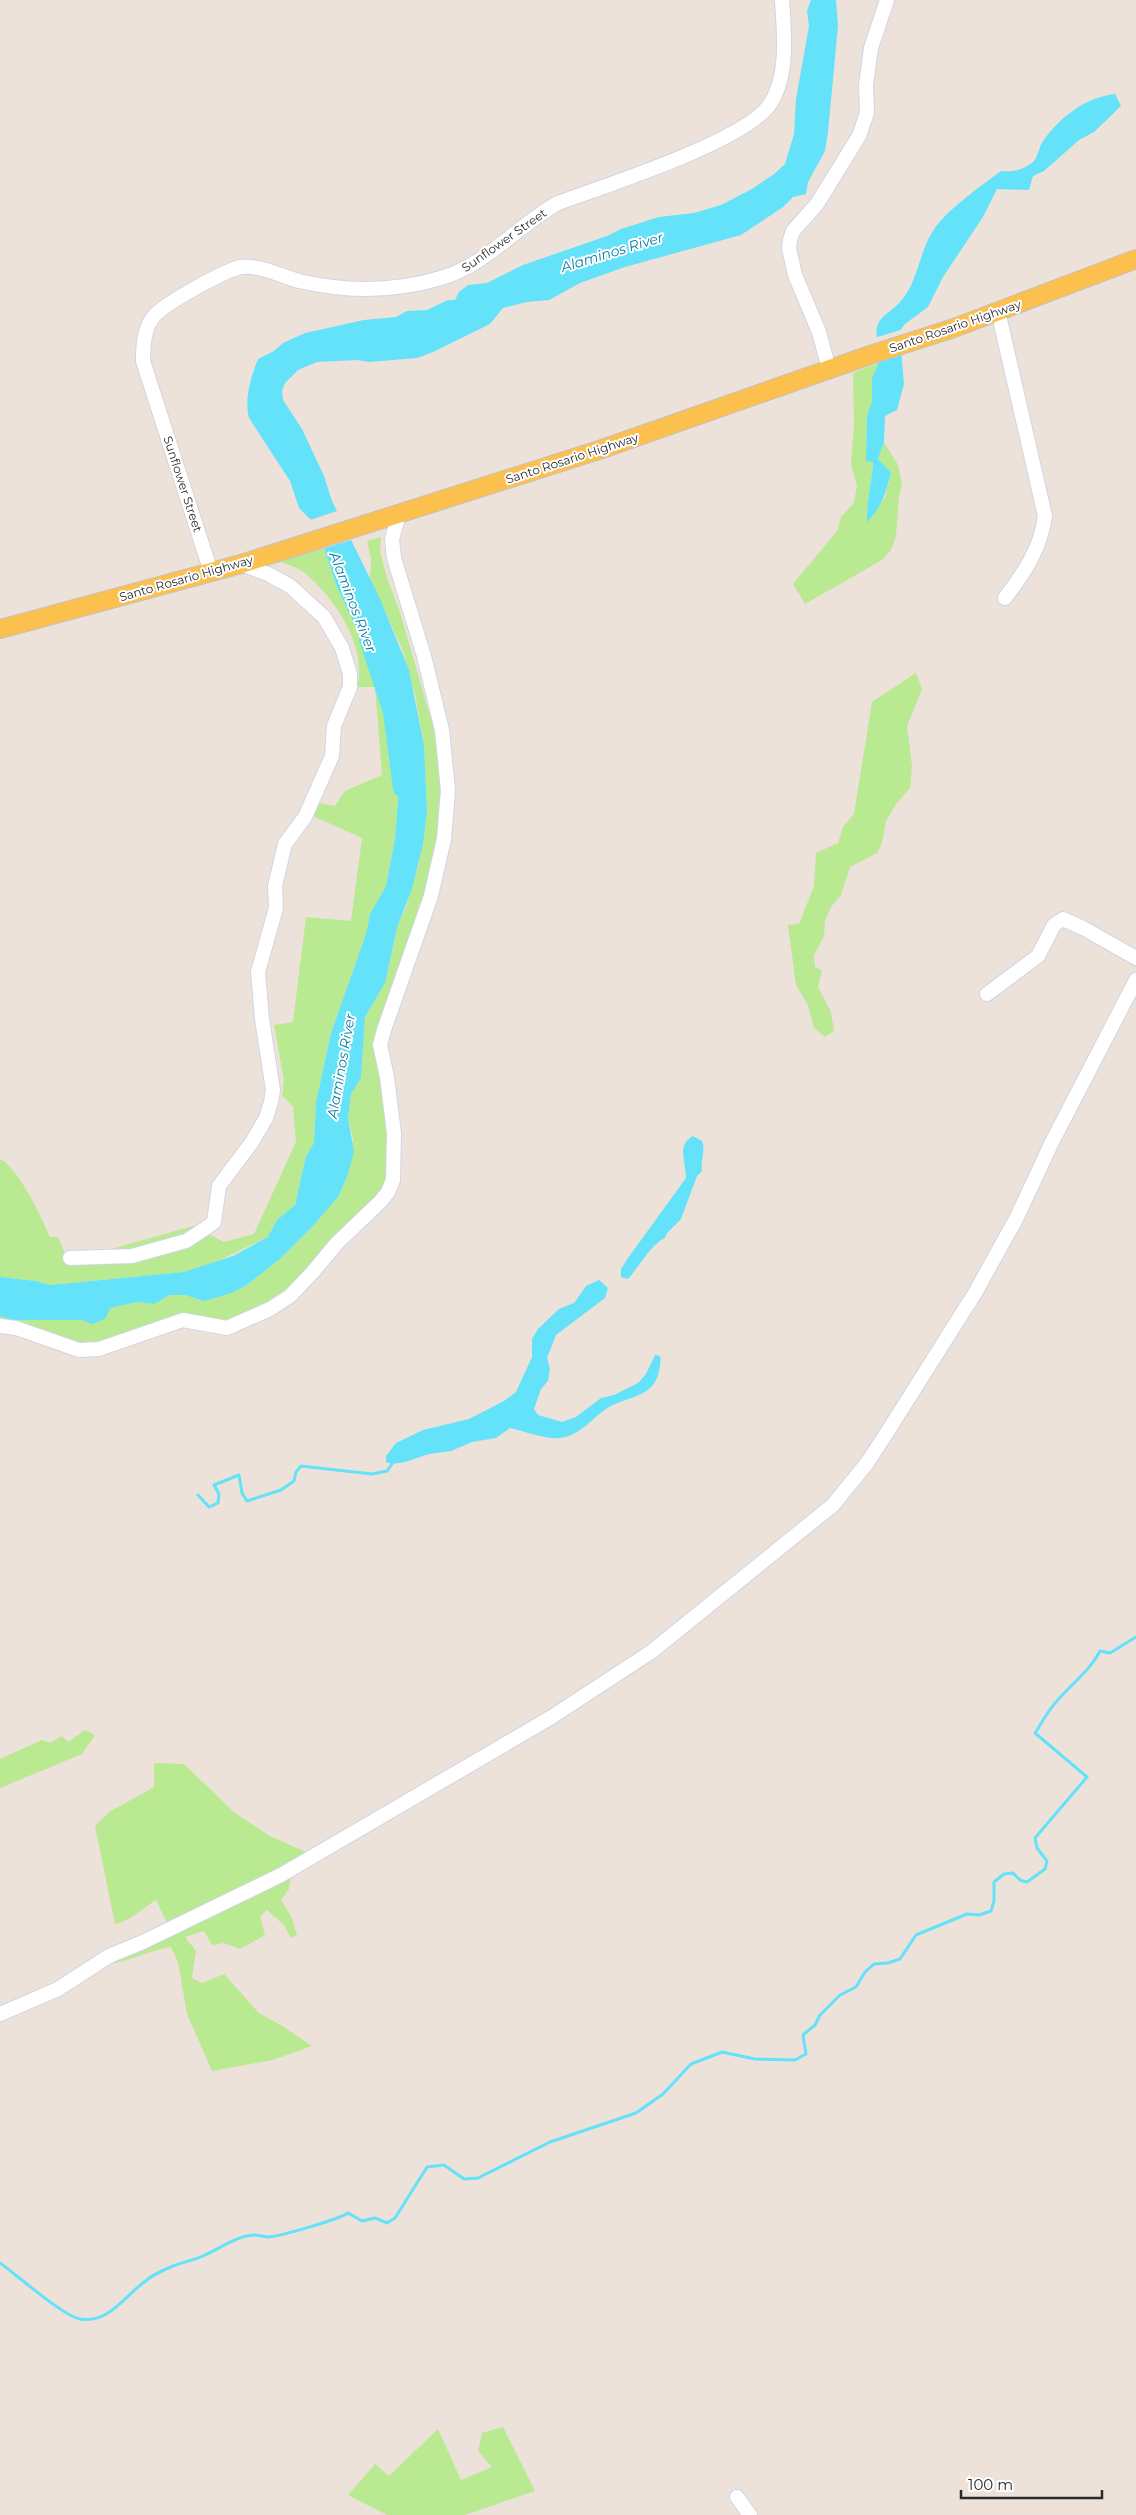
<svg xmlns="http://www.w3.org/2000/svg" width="1136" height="2515" font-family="Montserrat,sans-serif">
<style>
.green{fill:#b9e991}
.water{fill:#63e2f9}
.pier{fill:#ede2d9}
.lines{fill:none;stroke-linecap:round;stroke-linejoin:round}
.stream{stroke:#63e2f9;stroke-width:3}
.river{stroke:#63e2f9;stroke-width:18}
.minor-casing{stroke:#cfd5e4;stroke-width:16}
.major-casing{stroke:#c3c3c3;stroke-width:20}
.minor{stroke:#fff;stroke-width:14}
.major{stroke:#fcc04f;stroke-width:18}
.labels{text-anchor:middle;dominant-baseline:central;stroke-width:4;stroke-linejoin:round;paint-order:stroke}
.street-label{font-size:12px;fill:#292929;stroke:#fff}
.water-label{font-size:14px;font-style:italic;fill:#027fa4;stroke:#fff}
</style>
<rect width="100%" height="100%" fill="#ede2d9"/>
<g class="green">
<path d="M881 362 872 378V402L867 415 866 460 873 461C872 482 866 501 867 521L885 497 891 474 878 459 884 442 898 465 902 484 899 497 896 536 891 550 882 560 805 604 793 584 838 530 841 517 854 503 857 485 851 464 854 424 853 373Z"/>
<polygon points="381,537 380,551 387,578 400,612 437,740 441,783 439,828 427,892 382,1029 391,1179 294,1289 229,1323 194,1318 102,1345 76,1344 55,1334 29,1327 0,1323 0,1316 11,1320 82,1320 92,1324 110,1308 137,1302 154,1304 170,1295 185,1295 204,1301 247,1285 281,1258 312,1227 338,1197 347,1177 353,1139 348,1118 351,1094 361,1078 365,1017 385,983 397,928 406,907 418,867 427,811 424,745 415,694 402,649 370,578 371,559 367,541"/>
<path d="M323 544 337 587 367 650 378 665 389 689 399 751 400 777 395 839 386 886 370 914 366 934 331 1033 316 1102 314 1143 306 1156 295 1205 277 1220 268 1237 216 1262 184 1272 50 1285 36 1281 0 1277V1159C18 1167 42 1218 50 1237H58L68 1261 193 1226 224 1242 254 1234 296 1142 293 1107 282 1095 284 1081 274 1025 293 1022 306 917 351 921 362 838 313 816 320 803 335 806 345 791 382 775 375 687H357C368 647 334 597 305 573 297 567 283 563 273 559Z"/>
<polygon points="916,673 922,689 907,726 912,766 910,788 896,804 886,821 882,843 877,853 850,867 841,895 831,907 825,921 824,936 814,955 815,967 822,971 818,987 831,1012 834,1031 825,1037 814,1028 808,1005 796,985 788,925 799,924 814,886 816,853 838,843 843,827 854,814 872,702"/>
<polygon points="85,1730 95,1735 82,1754 0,1788 0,1759 42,1740 50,1743 62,1736 68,1742"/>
<path d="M154 1763 184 1764 235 1813 270 1836 310 1854 169 1927 156 1900C141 1909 132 1920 115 1924L95 1826 109 1812 154 1787Z"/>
<path d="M291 1874 289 1889 281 1900 292 1918 297 1935 291 1938 284 1925 267 1910 260 1916 265 1935 240 1949 224 1943 212 1945 204 1931 185 1937 196 1951 192 1978 202 1983 224 1974 259 2013 284 2027 312 2046 273 2060 212 2071 187 2014 178 1962 171 1947C147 1951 128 1962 105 1965L107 1961 180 1932Z"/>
<polygon points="503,2427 535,2491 465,2515 387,2515 348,2495 375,2464 389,2476 438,2429 461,2480 492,2467 478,2451 482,2433"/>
</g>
<g class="water">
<path d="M811 0H836L838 26 828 132 825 151 808 182 806 194 793 197 783 207 741 235 625 267 580 283 549 300 527 302 503 308 490 324 433 352 417 358 369 362 357 360 317 362 298 370 285 383 282 391 283 400 302 429 324 476 332 501 381 601 409 670 424 745 427 811 423 844 412 889 397 928 385 983 365 1017 361 1078 351 1094 348 1118 354 1152 347 1177 338 1197 312 1227 281 1258 247 1285 229 1294 204 1301 185 1295H170L154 1304 137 1302 110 1308 105 1319 92 1324 82 1320H11L0 1316V1277L36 1281 50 1285 184 1272 233 1256 268 1237 277 1220 295 1205 306 1156 314 1143 316 1102 331 1033 366 934 370 914 386 886 395 839 400 777 399 751 389 689 378 665 367 650 337 587 317 526 299 508 290 481 249 418C244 398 251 377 258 359L274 351 283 343 305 333 364 320 396 317 407 311 427 310 448 300H455L459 292 468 285 487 283 523 265 607 236 621 229 659 217 694 213 721 205 752 189 774 174 785 164 794 134 796 99 809 26 807 11Z"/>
<path d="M1115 94 1121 106 1094 132 1079 140 1044 171 1033 176 1029 190 997 189 983 217 943 277 928 307 905 324 895 337 877 344C874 314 885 319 901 301 918 282 919 252 933 231 945 211 981 186 1001 171 1014 172 1023 170 1033 162 1038 157 1039 147 1043 141 1060 117 1086 97 1115 94Z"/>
<path d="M901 349 904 384 897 410 885 416 884 442 878 459 891 473C886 493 881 508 867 522 866 501 872 483 873 462L866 461 867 415 872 402V378L882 355Z"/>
<path d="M693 1136 702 1141C706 1152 700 1160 702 1171L697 1176 681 1219 667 1233 665 1238C653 1242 638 1268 628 1279L621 1277V1269L628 1258 686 1178C686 1162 676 1145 693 1136Z"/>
<path d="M599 1280 608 1288 605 1298 556 1335 547 1358 550 1369 548 1381 541 1389 534 1409 538 1415 562 1422 576 1417 601 1398 614 1395 638 1383 646 1374 655 1355 660 1356C662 1363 658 1379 653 1385 644 1396 626 1399 615 1404 593 1414 584 1435 560 1438 548 1440 524 1431 510 1428L496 1438 472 1442 451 1451 429 1454 405 1462 392 1464 386 1462V1456L396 1443 423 1430 469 1419 504 1401 516 1392 532 1357V1339L538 1329 559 1309 574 1303 586 1286Z"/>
</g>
<g class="pier">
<polygon points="904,329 896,339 875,345 874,338"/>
<polygon points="340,510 354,539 322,549 315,527 307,521"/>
</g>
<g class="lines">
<g class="stream">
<polyline points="198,1495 209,1507 218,1503 219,1494 214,1485 239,1475 242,1493 247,1501 281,1490 294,1481 296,1472 301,1466 372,1474 387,1471 392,1464"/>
<path d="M0 2263C17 2275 63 2316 80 2319 108 2324 124 2297 143 2283 151 2276 163 2270 173 2266 183 2262 195 2260 205 2255 221 2248 236 2236 254 2235 259 2235 264 2237 269 2237 281 2236 340 2219 348 2213L362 2221 375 2218 387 2223 395 2218 427 2167 444 2165 464 2179 478 2178 550 2142 636 2113 663 2094 691 2064 722 2052 755 2059 795 2060 806 2054 803 2035 815 2025 820 2015 840 1995 856 1987 865 1972 874 1964 888 1963 900 1959 916 1935 967 1914 979 1915 991 1911 994 1901V1882L1004 1874 1013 1873 1020 1880 1027 1882 1045 1869 1047 1861 1037 1848 1035 1838 1087 1777 1035 1733C1042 1723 1048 1710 1057 1701 1072 1683 1089 1672 1100 1651L1110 1653 1136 1637"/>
</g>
<polyline class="river" points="368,639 392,712 402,788"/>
<defs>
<g id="minor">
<path d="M998 311 1045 516C1041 548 1024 573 1005 598"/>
<polyline points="829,369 819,332 795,275 789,248 790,240 793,231 817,204 859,136 867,113 866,85 871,48 887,0"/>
<path d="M211 572 143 361C143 345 144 327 155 315 166 303 225 270 241 267 261 265 280 276 299 281 346 292 394 292 441 278 486 265 518 225 558 203 604 186 746 141 770 104 789 76 784 32 782 0"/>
<polyline points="987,994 1038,956 1054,925 1063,919 1083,928 1136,958"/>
<polyline points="70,1258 132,1256 186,1241 206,1228 214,1222 219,1186 252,1142 266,1118 271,1102 273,1090 262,1019 258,972 276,908 275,886 285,844 305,817 332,756 334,726 350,687 350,674 342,648 324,617 290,586 268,574 241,564"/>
<polyline points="0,1326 16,1328 79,1350 99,1349 183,1320 227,1328 270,1309 290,1296 312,1273 337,1243 381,1201 388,1192 393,1180 394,1133 387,1077 380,1045 384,1030 431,896 444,839 448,790 442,730 424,656 394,558 392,539 399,514"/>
<polyline points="0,2014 58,1989 109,1956 143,1942 281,1875 550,1718 651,1652 833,1505 867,1463 886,1434 975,1293 1016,1219 1052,1142 1136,980"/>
<polyline points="737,2497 750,2515"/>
</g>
<polyline id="major" points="0,629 241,564 602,449 870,355 954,328 1136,259"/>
</defs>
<use href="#minor" class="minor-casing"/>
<use href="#major" class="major-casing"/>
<use href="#minor" class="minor"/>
<use href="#major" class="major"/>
</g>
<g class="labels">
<g class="street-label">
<text transform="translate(504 240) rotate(-35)">Sunflower Street</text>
<text transform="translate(955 326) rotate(-19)">Santo Rosario Highway</text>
<text transform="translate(572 458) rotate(-18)">Santo Rosario Highway</text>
<text transform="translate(183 484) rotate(72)">Sunflower Street</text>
<text transform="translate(186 578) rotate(-16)">Santo Rosario Highway</text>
</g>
<g class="water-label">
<text transform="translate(612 252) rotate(-17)">Alaminos River</text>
<text transform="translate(353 602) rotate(69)">Alaminos River</text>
<text transform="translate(341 1066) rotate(-80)">Alaminos River</text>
</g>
</g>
<path d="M961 2490v8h141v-8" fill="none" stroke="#292929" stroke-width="2.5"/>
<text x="968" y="2490" font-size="15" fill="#292929" stroke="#ffffff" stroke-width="4" paint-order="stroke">100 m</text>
</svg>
